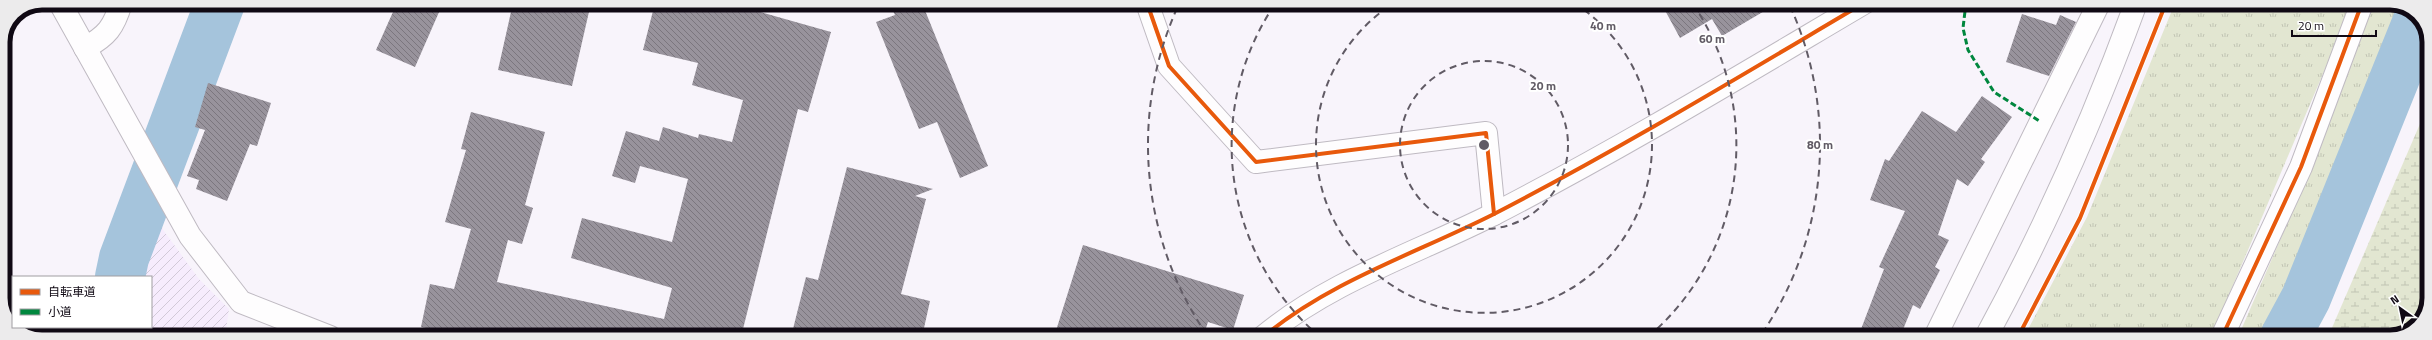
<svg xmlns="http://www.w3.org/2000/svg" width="2432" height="340" font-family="'Titillium Web','Noto Sans JP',sans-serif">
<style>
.industrial{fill:url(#industrial-furrows)}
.grass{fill:url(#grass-tufts)}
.wetland{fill:url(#wetland-marsh)}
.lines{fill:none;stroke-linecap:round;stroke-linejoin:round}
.stream{stroke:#a5c4dc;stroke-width:8}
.river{stroke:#a5c4dc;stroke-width:50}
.building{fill:url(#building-back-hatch)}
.minor-casing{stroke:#bfbac2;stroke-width:24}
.minor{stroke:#fefdfe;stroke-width:22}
.quiet{stroke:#00873e;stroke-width:3;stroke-dasharray:6 3;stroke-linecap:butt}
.cycleway-casing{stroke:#fff;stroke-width:6}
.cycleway{stroke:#e8590c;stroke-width:4}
.ring{fill:none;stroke:#615b65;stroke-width:2;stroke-dasharray:7 5}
.rim{fill:none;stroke:#100914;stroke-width:5}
.centre{fill:#615b65;stroke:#fff;stroke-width:2}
.ring-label{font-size:12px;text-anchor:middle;font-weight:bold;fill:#615b65;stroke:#fff;stroke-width:4;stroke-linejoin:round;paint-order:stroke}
</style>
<defs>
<pattern id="industrial-furrows" width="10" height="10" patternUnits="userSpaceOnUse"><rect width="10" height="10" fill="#f6ecfd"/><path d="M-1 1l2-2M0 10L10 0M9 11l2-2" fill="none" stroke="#d2c9d8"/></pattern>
<pattern id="grass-tufts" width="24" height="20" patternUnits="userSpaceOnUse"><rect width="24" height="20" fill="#e2e6d1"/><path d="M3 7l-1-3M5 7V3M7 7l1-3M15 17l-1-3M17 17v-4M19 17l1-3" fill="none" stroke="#c1c4b3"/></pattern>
<pattern id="wetland-marsh" width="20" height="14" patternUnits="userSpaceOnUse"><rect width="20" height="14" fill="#e2e6d1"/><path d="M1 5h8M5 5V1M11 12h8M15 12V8" fill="none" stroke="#c1c4b3"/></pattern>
<pattern id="building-back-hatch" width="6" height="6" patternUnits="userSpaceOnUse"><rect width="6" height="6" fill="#98939c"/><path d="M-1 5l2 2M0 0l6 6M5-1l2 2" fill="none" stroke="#7b767e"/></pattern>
</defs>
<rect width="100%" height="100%" fill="#f8f4fb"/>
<polygon class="industrial" points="153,211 164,231 199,279 229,309 225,337 123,337 125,327 151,327 151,277 133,277 139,246"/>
<g class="grass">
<polygon points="2175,3 2350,3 2331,55 2211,337 2024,337 2087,217"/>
<polygon points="2373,3 2395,3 2412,12 2314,267 2278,337 2238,337 2297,201"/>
</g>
<polygon class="wetland" points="2429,103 2429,303 2416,327 2390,337 2328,337"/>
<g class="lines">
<g class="stream">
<polyline points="103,277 108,247 199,3"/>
<polyline points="93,337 95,327"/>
</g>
<g class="river">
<polyline points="120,277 124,258 220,3"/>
<polyline points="111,337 112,327"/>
<polyline points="2285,337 2306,298 2419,18"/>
</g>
</g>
<g class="building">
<polygon points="397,3 443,3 415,67 376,50"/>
<polygon points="513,3 591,3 572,86 498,70"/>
<polygon points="655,3 729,3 831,32 808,112 798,109 741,337 471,337 421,327 430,284 454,289 471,229 445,222 466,150 461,149 471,112 545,132 525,205 533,208 522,244 508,240 497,282 664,319 672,288 571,258 582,218 672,242 688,179 640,166 635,183 612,176 626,131 659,141 663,127 698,138 699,134 732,142 743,100 692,85 698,63 643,50"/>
<polygon points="906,3 922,3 988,166 960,178 937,122 919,129 876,22 895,15 892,9"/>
<polygon points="1661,3 1778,3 1722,36 1712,19 1680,38"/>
<polygon points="2022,14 2056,25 2060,15 2076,22 2049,76 2006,62"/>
<polygon points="208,83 271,103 257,146 250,144 227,201 196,189 199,180 187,176 205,130 195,127"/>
<polygon points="1982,96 2012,117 1981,159 1985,162 1968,186 1957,179 1938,235 1949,240 1935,267 1940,270 1920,309 1913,305 1900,337 1858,337 1884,269 1879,267 1905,211 1870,200 1885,159 1889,161 1922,111 1956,132"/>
<polygon points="847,167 933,189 915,196 926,199 901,294 930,301 922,337 791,337 806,277 818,280"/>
<polygon points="1083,245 1244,295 1233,330 1208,322 1203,337 1054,337"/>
</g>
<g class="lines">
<defs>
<g id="minor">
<polyline points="60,3 190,236 241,302 330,337"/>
<polyline points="1147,3 1169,66 1256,162 1486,133 1494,214"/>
<path d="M85 48C107 36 114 27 121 3"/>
<path d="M1263 337C1330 281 1417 253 1494 214 1620 149 1742 75 1864 3"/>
<polyline points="1935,337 2099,3"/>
<path d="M1986 337C2044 230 2094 118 2136 3"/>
<polyline points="2222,337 2301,167 2362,3"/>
</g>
</defs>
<use href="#minor" class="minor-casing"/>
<use href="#minor" class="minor"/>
<polyline class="quiet" points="1966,3 1963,28 1968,50 1994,92 2041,122"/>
<defs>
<g id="cycleway">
<polyline points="1147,3 1169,66 1256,162 1486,133 1494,214"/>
<path d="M1263 337C1330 281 1417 253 1494 214 1620 149 1742 75 1864 3"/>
<polyline points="2018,337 2080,218 2166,3"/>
<polyline points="2222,337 2301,167 2362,3"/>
</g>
</defs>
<use href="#cycleway" class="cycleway-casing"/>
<use href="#cycleway" class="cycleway"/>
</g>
<g class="ring">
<circle cx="1484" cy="145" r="84"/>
<path d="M1574 3A168 168 0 1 1 1394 3"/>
<path d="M1320 337A252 252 0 0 1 1275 4M1693 4A252 252 0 0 1 1648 337"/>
<path d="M1207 335A336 336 0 0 1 1178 6M1790 6A336 336 0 0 1 1761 335"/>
</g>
<path d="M0 0H2432V340H0ZM42 10H2390A32 32 0 0 1 2422 42V298A32 32 0 0 1 2390 330H42A32 32 0 0 1 10 298V42A32 32 0 0 1 42 10Z" fill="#ecebec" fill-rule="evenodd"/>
<path class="rim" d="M42 10H2390A32 32 0 0 1 2422 42V298A32 32 0 0 1 2390 330H42A32 32 0 0 1 10 298V42A32 32 0 0 1 42 10Z"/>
<circle cx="1484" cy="145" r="6" class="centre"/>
<g class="ring-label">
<text x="1603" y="30">40 m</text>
<text x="1712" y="43">60 m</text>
<text x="1543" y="90">20 m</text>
<text x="1820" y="149">80 m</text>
</g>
<rect x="12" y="276" width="140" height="52" fill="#ffffff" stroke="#9f9da1"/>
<rect x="20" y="289" width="20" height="6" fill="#e8590c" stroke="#9f9da1"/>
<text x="48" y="296" font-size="12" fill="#100914">自転車道</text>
<rect x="20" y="309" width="20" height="6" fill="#00873e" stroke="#9f9da1"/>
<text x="48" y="316" font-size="12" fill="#100914">小道</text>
<g transform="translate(2400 308) rotate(327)" stroke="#ffffff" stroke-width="3" paint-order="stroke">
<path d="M0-3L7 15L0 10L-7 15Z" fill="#100914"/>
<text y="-6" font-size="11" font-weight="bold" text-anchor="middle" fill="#100914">N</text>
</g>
<path d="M2292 30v6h84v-6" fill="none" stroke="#100914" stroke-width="2"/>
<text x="2298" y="30" font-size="12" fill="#100914" stroke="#ffffff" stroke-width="3" paint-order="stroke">20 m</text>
</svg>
